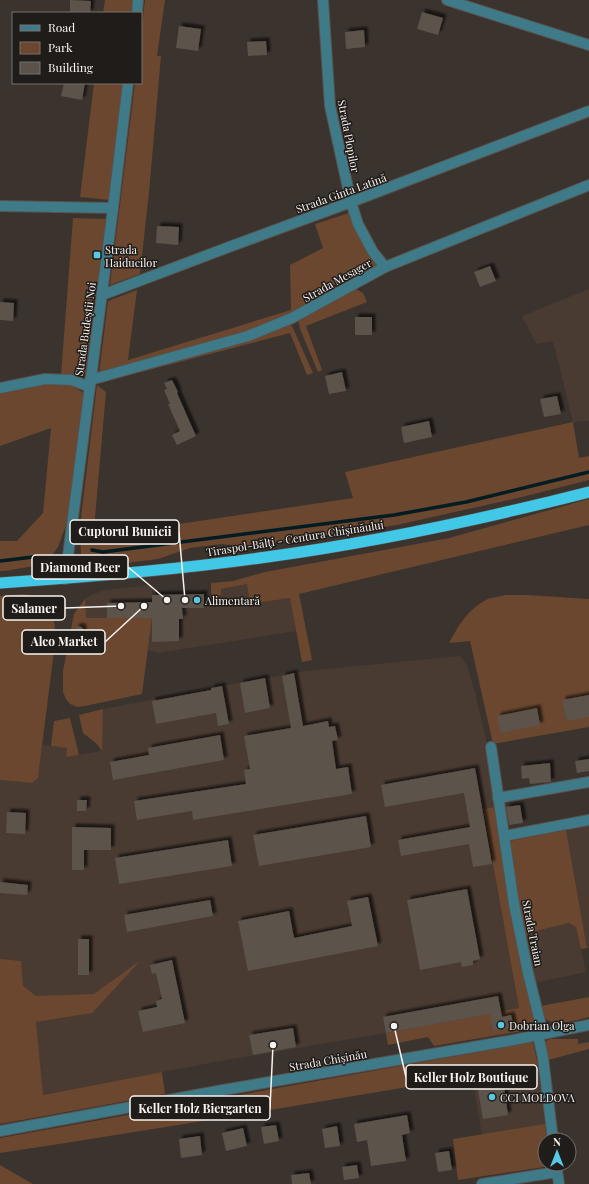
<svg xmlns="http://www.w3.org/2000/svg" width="589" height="1184" font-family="'Playfair Display',serif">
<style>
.built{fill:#493b32}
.green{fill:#6a472e}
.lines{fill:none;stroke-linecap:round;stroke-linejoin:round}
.stream{stroke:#021c22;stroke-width:3.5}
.building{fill:#5b524c;filter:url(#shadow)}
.minor-casing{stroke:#59524d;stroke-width:12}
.tertiary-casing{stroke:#59524d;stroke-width:12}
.trunk-casing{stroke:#59524d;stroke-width:12}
.minor{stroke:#3f7a88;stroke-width:10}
.tertiary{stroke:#3f7a88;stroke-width:10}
.trunk{stroke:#40c8e6;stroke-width:11}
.poi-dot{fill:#58c9e3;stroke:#1f1c19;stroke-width:1.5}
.labels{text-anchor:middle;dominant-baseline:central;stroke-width:3;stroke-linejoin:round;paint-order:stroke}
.street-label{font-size:11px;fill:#f9f3f0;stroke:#1f1c19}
.poi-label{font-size:11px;fill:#f9f3f0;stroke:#1f1c19;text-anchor:start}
.leader{fill:none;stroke:#f9f3f0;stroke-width:1.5}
.callout-dot{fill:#f9f3f0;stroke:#1f1c19;stroke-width:1.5}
.callout{fill:#1f1c19;stroke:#f9f3f0;stroke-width:1.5}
.callout-label{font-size:12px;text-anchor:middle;font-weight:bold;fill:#f9f3f0}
</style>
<defs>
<filter id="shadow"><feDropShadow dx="3.5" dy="-3.5" stdDeviation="1" flood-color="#0009"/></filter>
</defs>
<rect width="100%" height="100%" fill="#3b332e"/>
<g class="built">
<polygon points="589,289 589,421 573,422 553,341 536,344 522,316"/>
<polygon points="247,584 250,604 291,598 296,631 158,653 148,650 152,618 85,618 85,599 91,595 105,590 152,585 152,595 204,594 204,596 221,595 220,589"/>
<polygon points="460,656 467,665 476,696 488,748 495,807 483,809 519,1008 386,1033 215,1062 0,1103 0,780 32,783 38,778 42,745 67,748 66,757 101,751 103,709 222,686 305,671"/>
<polygon points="589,826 589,948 587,948 566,830"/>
<polygon points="569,923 576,926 586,972 534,983 525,938 528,933"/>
<polygon points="538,1065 547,1140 545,1140 545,1164 550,1164 550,1166 458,1180 453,1139 482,1135 472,1076"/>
</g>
<g class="green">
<polygon points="105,0 133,0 131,13 103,13"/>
<polygon points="145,0 165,0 157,56 161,56 149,192 140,274 110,285 135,83 141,83 141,34"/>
<polygon points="94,83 123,83 109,200 80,197"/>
<polygon points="349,213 355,229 379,265 293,315 247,333 99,374 108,301 137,290 128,360 291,310 290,265 323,248 315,224"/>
<polygon points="73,218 106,219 86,377 71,375 61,375"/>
<polygon points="354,288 363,293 367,302 306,326 322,370 318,372 300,329 298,320"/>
<polygon points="289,324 292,326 313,373 307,375 290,333 114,379 115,376"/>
<polygon points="43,383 72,386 84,393 67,523 58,547 50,558 34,566 5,571 0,571 0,541 17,541 43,513 51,428 0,446 0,391"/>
<polygon points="97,385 106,392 94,529 105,535 353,498 345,472 573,422 579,458 589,456 589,480 522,497 397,525 244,547 222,544 190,548 158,559 110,565 90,563 81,555 80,526"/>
<polygon points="589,499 589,525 299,594 312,660 302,662 290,598 250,604 247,584 221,589 221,595 211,596 211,583 233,581 265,572 449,538"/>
<polygon points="22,594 37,596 50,608 55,625 53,659 38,778 32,783 0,780 0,596"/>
<path d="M505 595H527L589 599V727L493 744 470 641 449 643C458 626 468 609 486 600 491 597 499 597 505 595Z"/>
<polygon points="85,599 86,618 152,618 142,694 85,706 77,707 70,704 66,699 63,692 63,671 74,614"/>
<polygon points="103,709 102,751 97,744 83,733 79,715"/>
<polygon points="70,718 79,755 66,757 67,748 51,746 54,721"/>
<polygon points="495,807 535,1020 528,1030 434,1046 428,1037 388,1045 386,1033 519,1008 483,809"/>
<polygon points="566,830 587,948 581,949 576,927 569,923 528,933 525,938 508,843 514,840"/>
<polygon points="0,959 21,961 23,986 36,996 94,994 141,960 92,1013 36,1022 43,1095 162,1072 165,1094 0,1124"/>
<path d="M589 997V1017C578 1020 549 1029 543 1015 542 1013 541 1009 541 1006Z"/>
<polygon points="550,1039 578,1039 578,1044 589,1042 589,1049 548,1060 545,1042"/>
<path d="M533 1042 538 1065C359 1095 180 1126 0 1153V1138Z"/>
<polygon points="545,1124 547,1140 545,1140 545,1164 550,1164 550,1166 458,1180 453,1139"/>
<polygon points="0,1165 33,1184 0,1184"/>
</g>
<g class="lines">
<g class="stream">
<polyline points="92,550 103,552 394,515 466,502 589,472"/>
<polyline points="0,561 33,557"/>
</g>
</g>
<g class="building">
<polygon points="70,0 91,1 90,13 70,13"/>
<polygon points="422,12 443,18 438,35 417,29"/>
<polygon points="179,26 201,29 198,51 176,48"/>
<polygon points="364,30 365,47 346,49 345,32"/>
<polygon points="266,41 267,55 248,56 247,42"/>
<polygon points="64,83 85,83 82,100 61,96"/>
<polygon points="157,226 179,227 178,245 156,243"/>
<polygon points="490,266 496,281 480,287 474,272"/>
<polygon points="0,302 14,303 13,321 0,320"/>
<rect x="355" y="317" width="17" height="18"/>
<polygon points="342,372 346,391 329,394 325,376"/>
<polygon points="172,380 178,392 177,393 196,436 177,445 172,435 180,431 168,404 170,404 164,390 167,389 164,383"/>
<polygon points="557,396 561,414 544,417 540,399"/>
<polygon points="429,421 432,437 404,443 401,427"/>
<polygon points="204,594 204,608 182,608 183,619 179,619 179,641 152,642 152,618 107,618 107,603 152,602 152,595"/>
<circle cx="79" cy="631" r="4.5"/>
<polygon points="294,673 303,726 328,721 329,727 335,726 338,740 332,741 336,769 348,767 352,794 193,820 192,811 137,820 134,801 246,784 244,770 250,769 244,736 291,728 282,676"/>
<polygon points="265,678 270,708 245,713 240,683"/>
<polygon points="222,686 229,724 218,726 216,713 156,724 152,701 211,690 211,688"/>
<polygon points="589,695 589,717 567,721 562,700"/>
<polygon points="537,708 540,725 501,733 497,716"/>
<polygon points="220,735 224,760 113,780 110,762 149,755 148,748"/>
<polygon points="589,759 589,771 577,773 575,761"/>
<polygon points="550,763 551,782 530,784 529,778 522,779 521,766"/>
<polygon points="475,768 492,864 473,867 469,844 401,856 398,840 470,827 464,793 385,807 381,785"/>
<polygon points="77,800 87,800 86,811 77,811"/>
<polygon points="520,805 523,823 509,825 506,807"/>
<polygon points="7,812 26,813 25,834 6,833"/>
<polygon points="366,816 371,847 259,866 253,835"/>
<polygon points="72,827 111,828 111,850 84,850 84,870 72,870"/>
<polygon points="228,840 232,866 119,884 115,858"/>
<polygon points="0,882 28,885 27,895 0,893"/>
<polygon points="467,889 480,959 473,961 473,965 462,967 461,962 420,970 407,900"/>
<polygon points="368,897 378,946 248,971 238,921 289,911 294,938 352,926 347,901"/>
<polygon points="210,900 213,916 127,932 124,915"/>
<rect x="78" y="939" width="11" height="36"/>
<polygon points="172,960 185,1023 143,1032 138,1011 157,1007 156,1001 162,999 156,973 152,974 150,965"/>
<polygon points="498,996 502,1017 511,1015 514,1027 493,1031 490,1014 386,1033 383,1017"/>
<polygon points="293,1028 296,1047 253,1055 249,1035"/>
<polygon points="504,1086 508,1115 483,1119 478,1090"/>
<polygon points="407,1115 410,1133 402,1135 406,1161 371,1166 367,1140 357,1142 354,1124"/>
<polygon points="276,1125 279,1141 264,1144 261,1127"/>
<polygon points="337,1126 340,1146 325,1148 322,1129"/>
<polygon points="243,1128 247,1146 226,1151 222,1133"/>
<polygon points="200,1136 202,1155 181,1158 179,1139"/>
<polygon points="449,1151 452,1170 438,1172 435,1153"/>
<polygon points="357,1165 359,1178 344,1180 342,1167"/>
<polygon points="309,1173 311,1184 292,1184 291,1175"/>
</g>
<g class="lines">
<defs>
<g id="minor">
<polyline points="323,0 330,106 351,202 358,224 373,252 385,267"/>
<polyline points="447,0 589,45"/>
<polyline points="0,206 113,208"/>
<polyline points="102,295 229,247 351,202 589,111"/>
<polyline points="90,380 248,336 292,318 385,267 589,185"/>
<polyline points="0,388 45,379 72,380 89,387"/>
<polyline points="491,747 514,904 528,973 543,1034"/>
<polyline points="498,798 589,782"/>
<polyline points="504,836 589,820"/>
<polyline points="538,1035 543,1058 553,1140"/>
<polyline points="556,1164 559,1184"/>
<polyline points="482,1184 557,1172"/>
</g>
<g id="tertiary">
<polyline points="137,13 138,0"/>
<polyline points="65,579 113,208 128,83"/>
<polyline points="0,1131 223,1090 508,1041 589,1025"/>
</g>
<path id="trunk" d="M0 583C89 577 178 570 267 557 376 542 483 519 589 492"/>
</defs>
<use href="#minor" class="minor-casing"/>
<use href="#tertiary" class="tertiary-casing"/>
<use href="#trunk" class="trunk-casing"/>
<use href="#minor" class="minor"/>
<use href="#tertiary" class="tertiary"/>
<use href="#trunk" class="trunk"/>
</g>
<g class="poi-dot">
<rect x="93" y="251" width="8" height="8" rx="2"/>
<circle cx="197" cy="600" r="4"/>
<circle cx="501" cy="1025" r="4"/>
<circle cx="492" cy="1097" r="4"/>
</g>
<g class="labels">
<g class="street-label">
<text transform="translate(349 136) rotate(79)">Strada Plopilor</text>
<text transform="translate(341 193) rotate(-20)">Strada Ginta Latină</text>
<text transform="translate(337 280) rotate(-29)">Strada Mesager</text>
<text transform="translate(85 329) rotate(-82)">Strada Budeștii Noi</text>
<text transform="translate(295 538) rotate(-9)">Tiraspol-Bălţi - Centura Chișinăului</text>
<text transform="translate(533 933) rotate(79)">Strada Traian</text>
<text transform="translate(328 1060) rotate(-10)">Strada Chișinău</text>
</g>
<g class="poi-label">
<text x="105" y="249">Strada<tspan x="105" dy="13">Haiducilor</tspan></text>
<text x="205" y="600">Alimentară</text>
<text x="509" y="1025">Dobrian Olga</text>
<text x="500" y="1097">CCI MOLDOVA</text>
</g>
</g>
<path class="leader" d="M185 600L179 532M167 600L128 567M121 606L65 608M144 606L105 642M394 1026L406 1077M273 1045L270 1108"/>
<g class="callout-dot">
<circle cx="185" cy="600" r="4"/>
<circle cx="167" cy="600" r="4"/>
<circle cx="121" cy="606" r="4"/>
<circle cx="144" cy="606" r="4"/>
<circle cx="394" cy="1026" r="4"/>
<circle cx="273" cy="1045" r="4"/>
</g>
<g class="callout">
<rect x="70" y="520" width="109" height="24" rx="4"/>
<rect x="32" y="555" width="96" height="24" rx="4"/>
<rect x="3" y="596" width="62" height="24" rx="4"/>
<rect x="22" y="630" width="83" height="24" rx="4"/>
<rect x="406" y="1065" width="131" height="24" rx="4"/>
<rect x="130" y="1096" width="140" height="24" rx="4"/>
</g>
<g class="callout-label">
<text x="125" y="536">Cuptorul Bunicii</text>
<text x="80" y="572">Diamond Beer</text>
<text x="34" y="613">Salamer</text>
<text x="64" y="646">Alco Market</text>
<text x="471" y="1082">Keller Holz Boutique</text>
<text x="200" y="1113">Keller Holz Biergarten</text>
</g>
<rect x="12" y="12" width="130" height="72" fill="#1f1c19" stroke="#76726f"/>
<rect x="20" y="25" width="20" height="6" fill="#3f7a88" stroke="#76726f"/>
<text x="48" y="32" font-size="12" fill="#f9f3f0">Road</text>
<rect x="20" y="42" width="20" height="12" fill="#6a472e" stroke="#76726f"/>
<text x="48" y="52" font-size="12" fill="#f9f3f0">Park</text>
<rect x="20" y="62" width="20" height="12" fill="#5b524c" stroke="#76726f"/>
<text x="48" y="72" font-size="12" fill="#f9f3f0">Building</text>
<g transform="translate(557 1152)"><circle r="19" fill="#1f1c19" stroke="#76726f"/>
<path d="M0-3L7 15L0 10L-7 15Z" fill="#58c9e3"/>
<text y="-6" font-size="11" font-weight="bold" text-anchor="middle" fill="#f9f3f0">N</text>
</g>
</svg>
